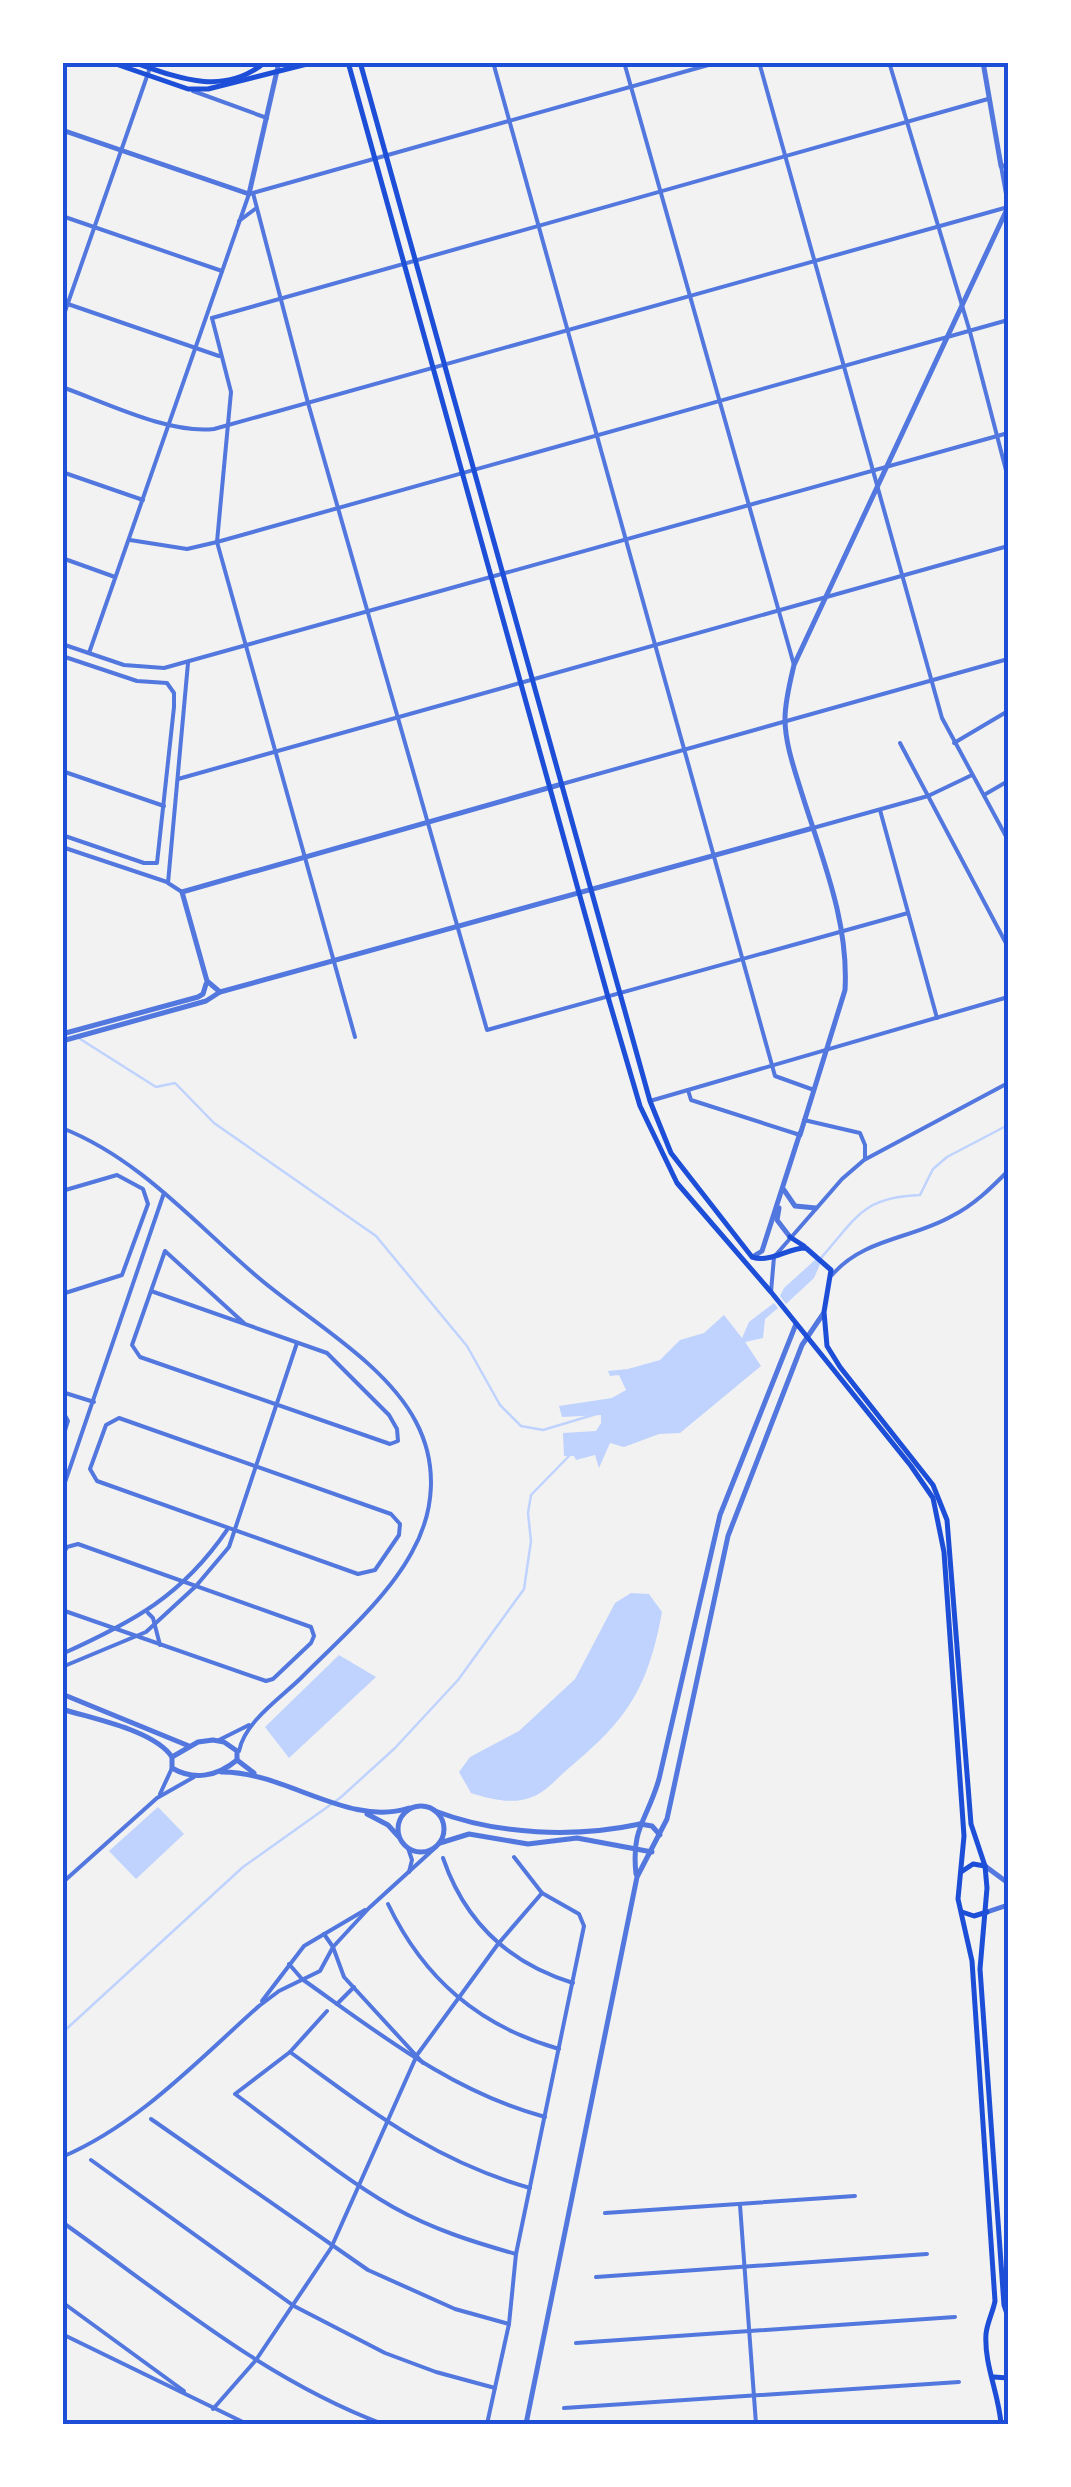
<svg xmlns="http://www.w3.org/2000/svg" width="1071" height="2487" font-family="Arial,sans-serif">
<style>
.water{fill:#bfd3fe}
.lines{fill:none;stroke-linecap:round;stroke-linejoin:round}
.stream{stroke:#bfd3fe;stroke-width:2.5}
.minor{stroke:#5277de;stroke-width:4}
.tertiary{stroke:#5277de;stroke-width:5}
.secondary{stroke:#1d4ed8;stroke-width:5}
.neatline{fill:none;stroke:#1d4ed8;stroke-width:4}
</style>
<rect width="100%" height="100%" fill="#f2f2f2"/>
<g class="water">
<polygon points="816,1259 821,1262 814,1278 786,1304 780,1296 784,1288"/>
<polygon points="774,1303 778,1308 765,1319 763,1338 745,1342 761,1366 680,1433 659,1434 624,1447 610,1443 599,1468 595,1455 576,1460 574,1456 564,1456 563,1433 596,1431 601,1423 601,1415 562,1417 559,1406 612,1398 626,1390 619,1375 610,1376 608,1371 628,1369 660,1360 680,1340 704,1333 724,1315 742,1338 749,1322"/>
<path d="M631 1593 649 1594 662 1612C648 1688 628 1719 569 1768 558 1777 545 1793 532 1797 512 1805 490 1799 471 1793L459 1772 470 1757 519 1731 575 1679 615 1603Z"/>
<polygon points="339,1655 376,1677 289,1758 265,1727"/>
<polygon points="158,1807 184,1834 136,1879 109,1851"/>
</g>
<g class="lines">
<g class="stream">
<polyline points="77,1037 156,1087 175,1083 214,1123 376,1236 467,1346 500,1405 521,1426 543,1430 603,1412"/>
<path d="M820 1259C856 1219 861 1197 920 1195L933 1169 947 1157 1008 1125"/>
<polyline points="62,2033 243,1867 340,1798 395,1748 458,1680 524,1589 531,1541 528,1513 531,1495 569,1456"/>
</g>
<g class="minor">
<polyline points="493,62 775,1076 814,1090"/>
<polyline points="624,62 794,665"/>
<polyline points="759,62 942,718 1008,840"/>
<polyline points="889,62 970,332 1008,478"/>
<polyline points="989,62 1008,63"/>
<polyline points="193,91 267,118"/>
<polyline points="1001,166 1006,194"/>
<polyline points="253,193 308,403 487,1030 908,913"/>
<polyline points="62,216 222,271"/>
<polyline points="239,221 255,209"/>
<polyline points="62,302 219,356"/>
<polyline points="212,318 988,99"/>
<polyline points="212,318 231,392 217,542 355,1037"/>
<polyline points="62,320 152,62"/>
<path d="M62 387C107 403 168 434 214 429L1008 207"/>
<polyline points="62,472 143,500"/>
<polyline points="130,540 187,549 217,542 1008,320"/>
<polyline points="62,558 115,577"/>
<polyline points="62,644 124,665 164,668 1008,433"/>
<polyline points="89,653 249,194 719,62"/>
<polyline points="62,656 137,681 167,683 174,693 174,707 157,863 144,863 62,835"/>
<polyline points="900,743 1008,947"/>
<polyline points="954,743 1008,711"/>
<polyline points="62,771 164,806"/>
<polyline points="178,779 1008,546"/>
<polyline points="562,784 1008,659"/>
<polyline points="984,795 1008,781"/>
<polyline points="880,810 937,1018"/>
<polyline points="813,828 928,796 972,775"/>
<polyline points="62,847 167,882"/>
<polyline points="182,892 168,883 188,663"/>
<polyline points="688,1090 691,1100 800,1135"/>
<polyline points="650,1101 1008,997"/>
<polyline points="804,1120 860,1133 865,1145 865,1159"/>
<path d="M62 1128C141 1159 197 1226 260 1279 310 1321 386 1364 416 1422 438 1464 435 1511 412 1552 388 1597 338 1641 302 1677 281 1698 245 1721 239 1751"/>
<polyline points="62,1191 117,1175 143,1189 148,1204 122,1275 62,1294"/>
<path d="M832 1275C864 1238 912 1239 952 1216 974 1205 991 1188 1008 1171"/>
<polyline points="151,1291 327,1353 389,1415 397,1429 398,1441 390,1444 140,1357 132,1345 165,1251 245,1324"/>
<polyline points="771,1292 774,1257 842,1179 864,1160 1008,1083"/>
<polyline points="62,1392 94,1402"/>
<polyline points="62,1410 68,1421 62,1440"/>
<polygon points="119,1418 391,1514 400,1524 399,1535 375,1570 358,1574 97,1481 90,1469 106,1425"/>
<polyline points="62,1491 164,1193"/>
<polyline points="62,1556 67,1547 78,1544 311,1627 314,1636 311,1643 273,1679 266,1681 62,1610"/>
<polyline points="148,1613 153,1618 160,1645"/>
<path d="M62 1654C133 1622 182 1596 227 1530"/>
<polyline points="62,1667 146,1632 196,1586 229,1547 297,1343"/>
<polyline points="219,1740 249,1725"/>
<polyline points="160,1794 172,1768"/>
<polyline points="408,1848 412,1860 409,1872"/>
<path d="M443 1858C465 1922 508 1963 573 1983"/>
<polyline points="62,1883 157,1798 194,1777"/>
<path d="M388 1904C424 1979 479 2026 559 2049"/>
<polyline points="324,1934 333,1947 344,1977 423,2063"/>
<path d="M289 1964 302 1979C380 2034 452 2092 545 2117"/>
<polyline points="262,2001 304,1946 365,1910"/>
<polyline points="337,2004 354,1987"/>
<path d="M327 2011 290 2052 235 2094C287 2132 338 2175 393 2207 432 2229 473 2242 516 2254"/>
<path d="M290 2052C370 2110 432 2160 530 2188"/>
<polyline points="151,2119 368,2270 455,2309 509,2324"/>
<path d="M62 2157C139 2124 197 2061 259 2006L279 1991 320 1971 333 1947 369 1908 436 1847"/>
<polyline points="91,2160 294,2306 385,2353 436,2372 495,2388"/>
<polyline points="740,2205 756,2424"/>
<polyline points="605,2213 855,2196"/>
<path d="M62 2222C165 2295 265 2380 383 2424"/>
<polyline points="596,2277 927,2254"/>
<polyline points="62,2302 184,2391"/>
<polyline points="62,2334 247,2424"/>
<polyline points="576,2343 955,2317"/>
<polyline points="564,2408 959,2382"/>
<polyline points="213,2409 256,2360 331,2248 417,2055 498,1944 542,1893"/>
<polyline points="487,2424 509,2324 516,2254 584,1926 579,1914 542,1893 514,1857"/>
</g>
<g class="tertiary">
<polyline points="983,62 1001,166 1008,166"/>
<polyline points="62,130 249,194 279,62"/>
<polyline points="220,992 207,981 182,892 562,784"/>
<polyline points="62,1034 198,997 203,994 206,984"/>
<polyline points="62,1041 206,1001 220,992 813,828"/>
<path d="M800 1135 845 990C849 922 822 858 802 794 795 771 785 744 785 719 785 701 790 682 794 665L1008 207"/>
<polyline points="784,1190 795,1206 816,1208"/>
<polyline points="779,1208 777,1220 790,1237"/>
<polyline points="754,1256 762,1251 800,1133"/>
<polyline points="62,1694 189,1746"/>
<path d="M62 1709C93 1719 154 1730 172 1757"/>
<path d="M213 1740 224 1742 237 1751V1760C218 1776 194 1781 172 1768V1757L198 1742Z"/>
<polyline points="237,1760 254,1773"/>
<path d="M221 1772C285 1771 349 1828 409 1808"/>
<circle cx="421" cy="1829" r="23"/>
<path d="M435 1811C498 1835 575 1838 640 1824"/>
<polyline points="367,1814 388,1825 398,1836"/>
<polyline points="640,1824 652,1826 660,1835"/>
<polyline points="440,1843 469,1834 528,1844 577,1838 652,1852"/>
<polyline points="985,1866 1008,1883"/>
<path d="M636 1874C631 1827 647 1821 659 1779L720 1515 796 1324"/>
<polyline points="987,1912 1008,1905"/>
<polyline points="526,2424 637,1877 667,1819 728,1536 802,1345 823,1314"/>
</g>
<g class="secondary">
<polyline points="110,62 188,89 208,89 315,62"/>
<path d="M133 62C178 78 225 97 265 62"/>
<path d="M348 62 608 997 640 1106 677 1183 771 1292 911 1466 933 1498 944 1552 964 1836 958 1899 972 1961 995 2301C993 2312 987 2323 986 2334 984 2365 999 2394 1001 2424"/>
<path d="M360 62 650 1101 671 1153 752 1257C771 1263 787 1248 806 1248L831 1270 824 1312 827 1346 840 1367 933 1485 947 1520 971 1824 985 1866 987 1888 980 1969 1004 2305 1008 2317"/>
<polyline points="790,1237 804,1246"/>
<polyline points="961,1872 973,1864 985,1866"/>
<polyline points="962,1912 974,1916 987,1912"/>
<polyline points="994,2377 1008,2378"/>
<polyline points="1007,2424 1008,2392"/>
</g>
</g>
<rect width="1071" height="2487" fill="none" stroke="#ffffff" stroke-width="130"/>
<rect x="65" y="65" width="941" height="2357" class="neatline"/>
</svg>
